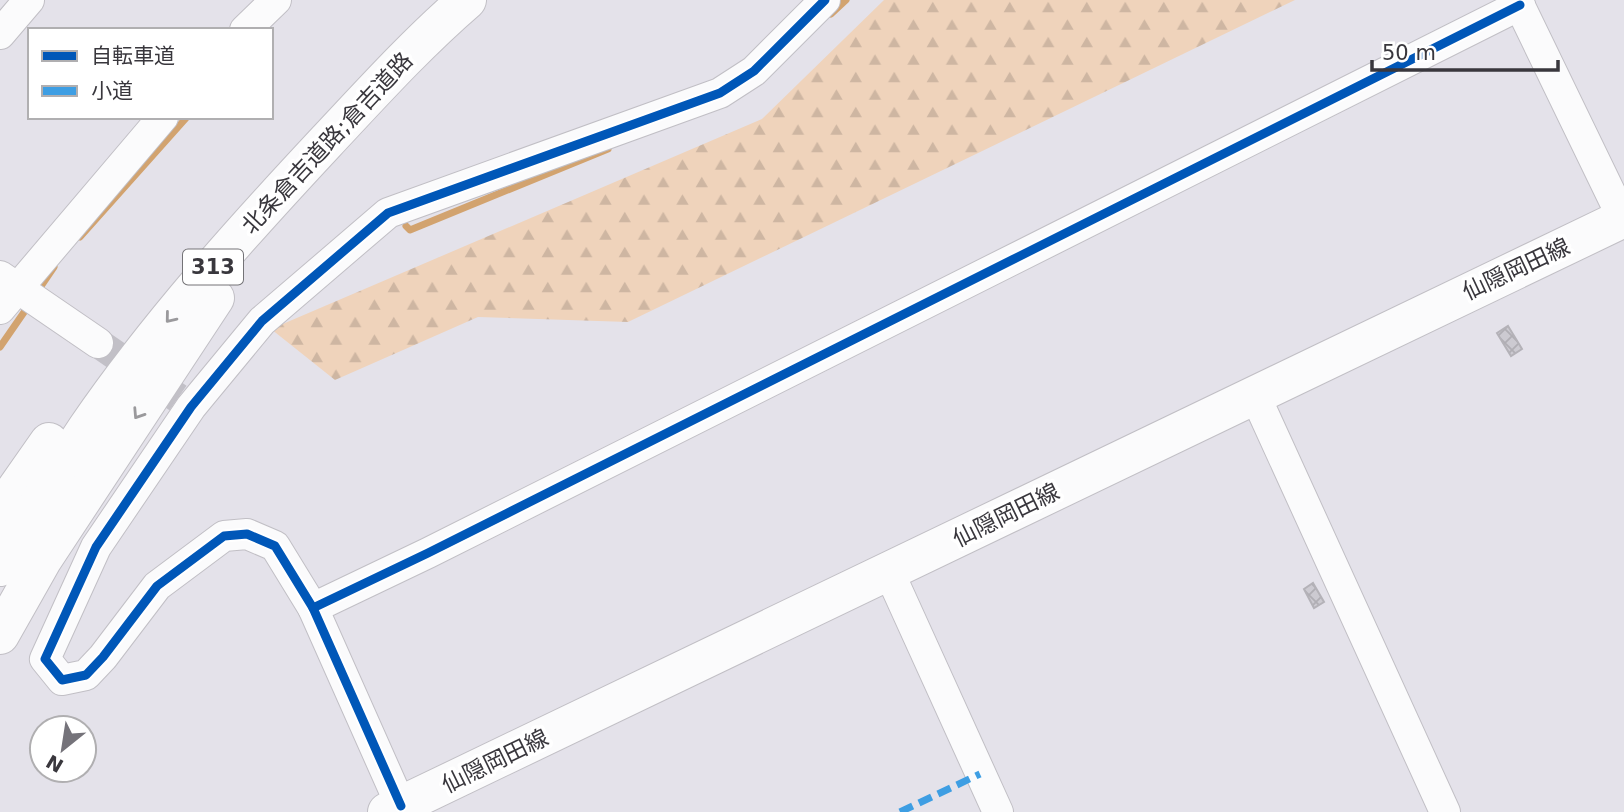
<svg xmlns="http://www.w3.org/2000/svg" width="1624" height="812" font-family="'DejaVu Sans','Noto Sans JP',sans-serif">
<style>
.forest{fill:url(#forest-firs)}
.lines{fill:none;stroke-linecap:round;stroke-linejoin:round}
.stream{stroke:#d2a36f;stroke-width:7}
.building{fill:url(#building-cross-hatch);stroke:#b4b2b8;stroke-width:2}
.street-tunnel{stroke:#c2c0c7;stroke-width:30;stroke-dasharray:30 15;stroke-linecap:butt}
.street-casing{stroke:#c1bfc5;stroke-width:32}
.secondary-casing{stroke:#c1bfc5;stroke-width:40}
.highway-casing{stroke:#c1bfc5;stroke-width:40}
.street{stroke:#fbfbfc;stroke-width:30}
.secondary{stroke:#fbfbfc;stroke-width:38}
.highway{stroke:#fbfbfc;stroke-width:38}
.quiet{stroke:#3e9ee3;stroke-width:7;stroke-dasharray:14 7;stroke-linecap:butt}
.cycleway-casing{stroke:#fff;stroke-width:13}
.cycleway{stroke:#0057b8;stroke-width:9}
.oneway{stroke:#9a999c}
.labels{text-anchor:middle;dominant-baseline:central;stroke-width:7;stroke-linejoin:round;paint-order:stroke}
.shield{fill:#fff;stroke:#747377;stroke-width:2}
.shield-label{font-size:21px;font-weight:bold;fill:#39373d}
.street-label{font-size:23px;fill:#39373d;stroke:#fff}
</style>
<defs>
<pattern id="forest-firs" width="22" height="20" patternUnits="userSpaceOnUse" patternTransform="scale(1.75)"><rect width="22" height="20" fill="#efd3bb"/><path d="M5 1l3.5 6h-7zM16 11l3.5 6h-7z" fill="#ceb6a2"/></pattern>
<pattern id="building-cross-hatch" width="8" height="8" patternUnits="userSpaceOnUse" patternTransform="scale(1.75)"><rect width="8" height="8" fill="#cccad1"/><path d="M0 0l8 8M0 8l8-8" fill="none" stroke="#b0aeb4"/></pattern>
</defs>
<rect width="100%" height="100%" fill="#e4e2ea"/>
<polygon class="forest" points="884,0 1295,0 628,322 478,317 335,380 271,329 762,119"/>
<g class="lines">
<g class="stream">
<polyline points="831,14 846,0"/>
<polyline points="406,226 410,230 608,149"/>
<polyline points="80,237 187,117"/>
<polyline points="37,292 54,267"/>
<polyline points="0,347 29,305"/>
</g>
</g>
<g class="building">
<polygon points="1508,326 1522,349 1511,356 1497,333"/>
<polygon points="1313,583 1324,602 1314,608 1304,589"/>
</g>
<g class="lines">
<polyline class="street-tunnel" points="98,343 178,398"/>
<defs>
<g id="street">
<polyline points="1517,0 1624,221"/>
<polyline points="245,30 276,0"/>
<polyline points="0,34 29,0"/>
<polyline points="0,276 98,343"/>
<polyline points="0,309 163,117"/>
<polyline points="1254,393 1445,812"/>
<polyline points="889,572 998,812"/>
<polyline points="313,608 428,553 1520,5"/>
<polyline points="401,806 313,608 275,546 247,534 224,536 157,586 103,657 86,675 62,680 45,659 96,547 191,407 262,321 388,213 720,93 754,71 825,0"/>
</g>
<polyline id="secondary" points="387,812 1624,218"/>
<g id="highway">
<polyline points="0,512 49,442"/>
<path d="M0 567C28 520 57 473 87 428 157 326 241 233 325 143 371 94 416 44 467 0"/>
<polyline points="0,635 43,559 215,298"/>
</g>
</defs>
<use href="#street" class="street-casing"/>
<use href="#secondary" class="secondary-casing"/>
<use href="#highway" class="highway-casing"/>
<use href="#street" class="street"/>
<use href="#secondary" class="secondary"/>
<use href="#highway" class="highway"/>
<polyline class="quiet" points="900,812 980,774"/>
<defs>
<g id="cycleway">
<polyline points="313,608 428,553 1520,5"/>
<polyline points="401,806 313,608 275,546 247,534 224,536 157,586 103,657 86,675 62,680 45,659 96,547 191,407 262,321 388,213 720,93 754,71 825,0"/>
</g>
</defs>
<use href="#cycleway" class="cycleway-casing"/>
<use href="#cycleway" class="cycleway"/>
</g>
<defs><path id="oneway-chevron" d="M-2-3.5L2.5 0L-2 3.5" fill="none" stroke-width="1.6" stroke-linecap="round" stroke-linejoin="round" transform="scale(1.75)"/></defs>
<g class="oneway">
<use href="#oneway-chevron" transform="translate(170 318) rotate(129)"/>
<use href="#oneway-chevron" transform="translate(138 414) rotate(123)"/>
</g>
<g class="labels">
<rect class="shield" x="183" y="249.5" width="60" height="35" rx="5"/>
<g class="shield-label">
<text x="213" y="267">313</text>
</g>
<g class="street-label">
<text transform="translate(327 143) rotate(-47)">北条倉吉道路;倉吉道路</text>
<text transform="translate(1516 269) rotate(-25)">仙隠岡田線</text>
<text transform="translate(1006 515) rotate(-26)">仙隠岡田線</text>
<text transform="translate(495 761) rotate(-26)">仙隠岡田線</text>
</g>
</g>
<rect x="28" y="28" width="245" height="91" fill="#ffffff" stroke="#b0afb1" stroke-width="2"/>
<rect x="42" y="51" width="35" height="10" fill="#0057b8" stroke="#b0afb1" stroke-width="2"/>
<text x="91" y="63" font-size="21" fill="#39373d">自転車道</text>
<rect x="42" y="86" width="35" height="10" fill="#3e9ee3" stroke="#b0afb1" stroke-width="2"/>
<text x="91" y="98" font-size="21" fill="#39373d">小道</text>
<g transform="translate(63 749) rotate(210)"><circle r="33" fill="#ffffff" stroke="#b0afb1" stroke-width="2"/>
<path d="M0-5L12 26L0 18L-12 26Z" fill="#75737a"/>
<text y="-10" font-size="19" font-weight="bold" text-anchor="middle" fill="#39373d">N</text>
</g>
<path d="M1372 60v10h186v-10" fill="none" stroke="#39373d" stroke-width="3.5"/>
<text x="1382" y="60" font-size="21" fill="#39373d" stroke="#ffffff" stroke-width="5" paint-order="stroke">50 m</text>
</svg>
